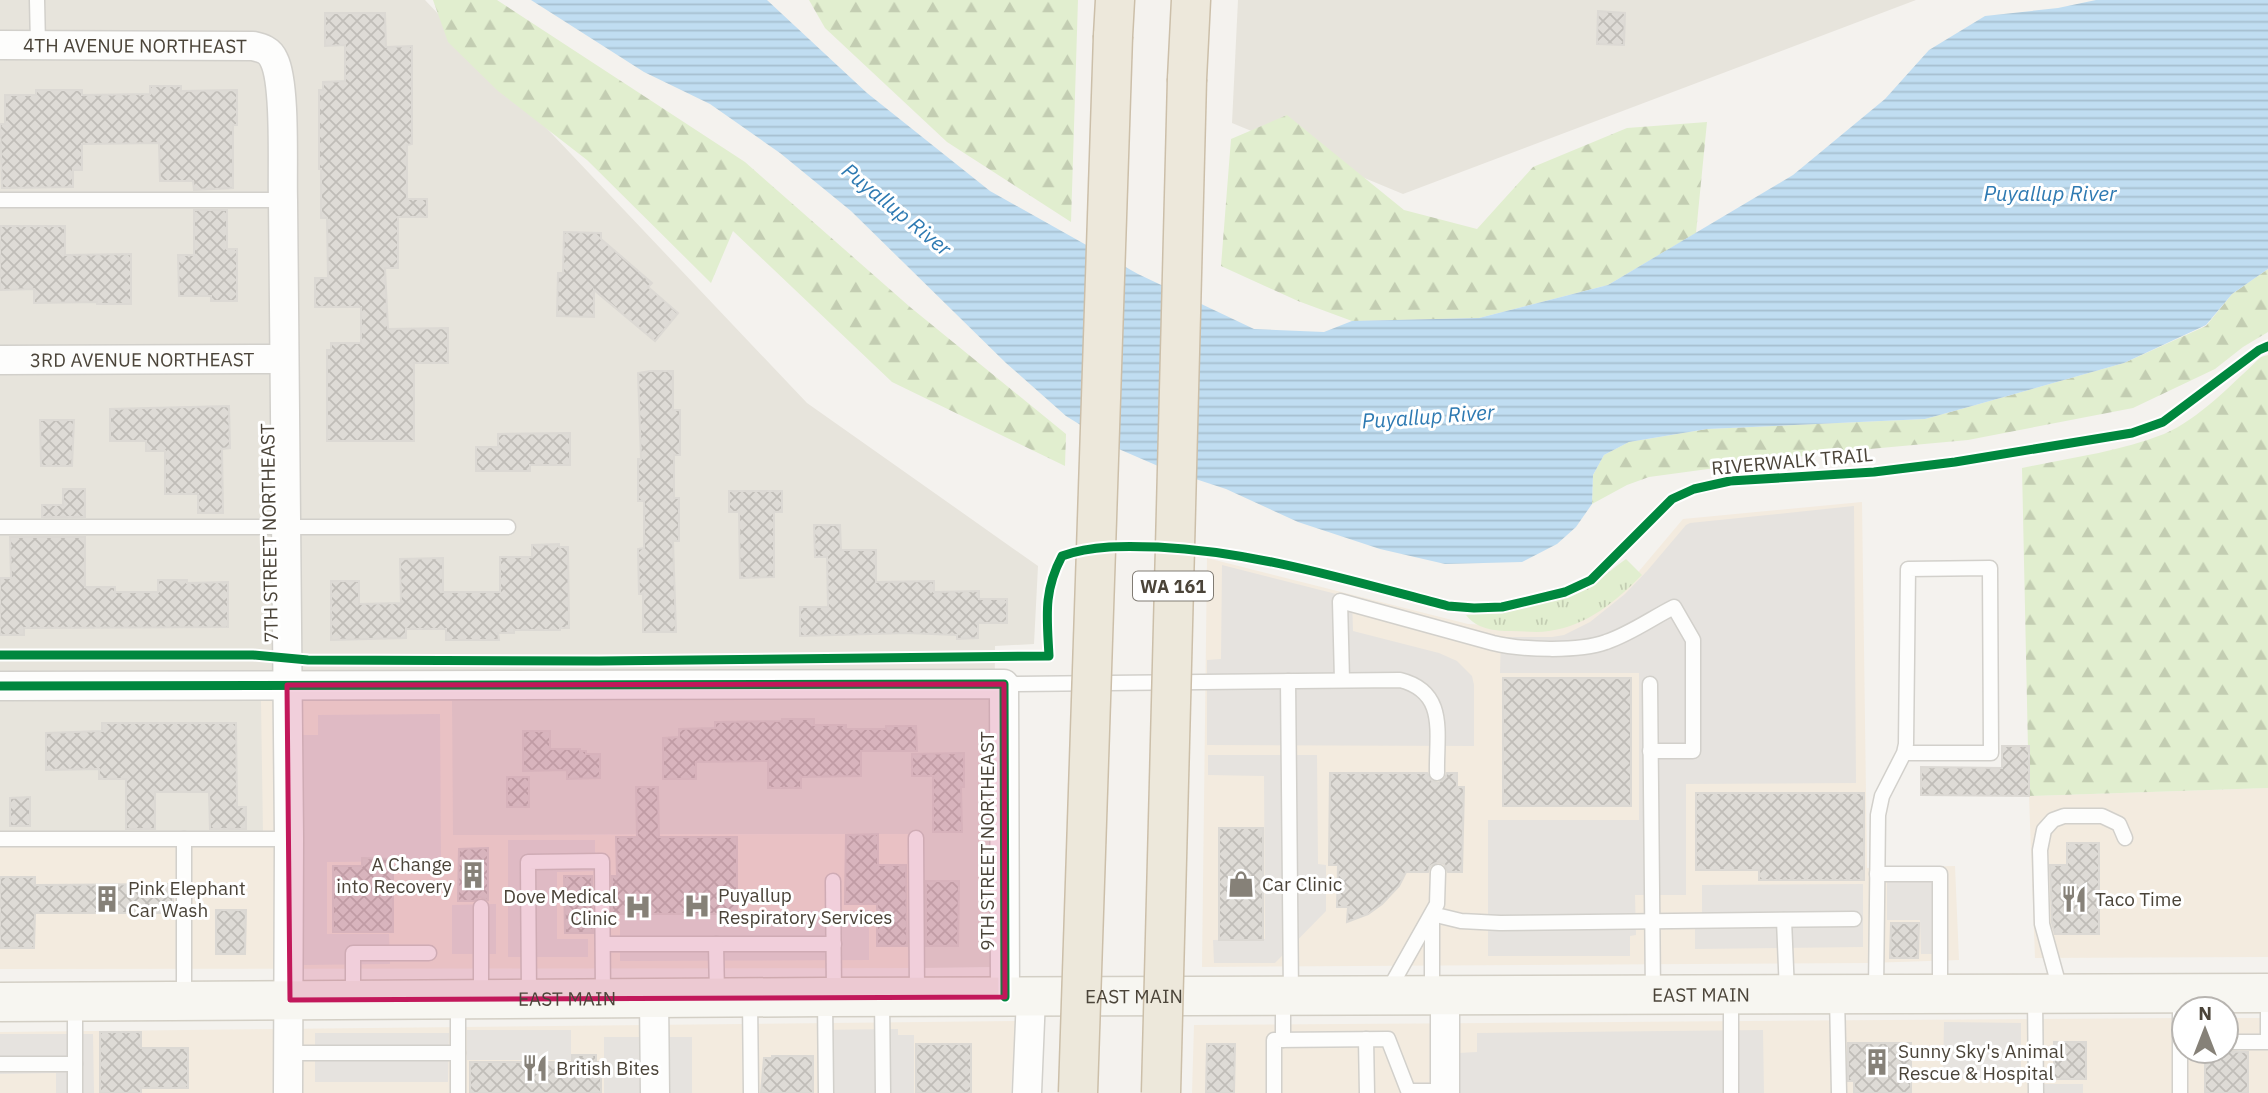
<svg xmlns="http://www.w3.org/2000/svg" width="2268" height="1093" font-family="'IBM Plex Sans',sans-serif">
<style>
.residential{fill:#e7e4dc}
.commercial{fill:#f3ebdf}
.grass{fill:url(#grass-tufts)}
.forest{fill:url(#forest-firs)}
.parking{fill:#e6e3df}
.water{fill:url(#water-rules)}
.building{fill:url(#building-cross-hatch);stroke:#dcd9d4;stroke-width:2}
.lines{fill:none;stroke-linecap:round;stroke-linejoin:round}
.lane-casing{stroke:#d2d0cb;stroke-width:17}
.street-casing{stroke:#d2d0cb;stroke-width:31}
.secondary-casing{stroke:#d3cfc5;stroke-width:41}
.highway-casing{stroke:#ccbfa9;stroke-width:41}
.lane{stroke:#fdfdfc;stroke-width:14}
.street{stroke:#fdfdfc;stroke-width:28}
.secondary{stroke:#f7f6f1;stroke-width:38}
.highway{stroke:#ede8db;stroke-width:38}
.highway-bridge-casing{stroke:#ccbfa9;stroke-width:41;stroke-linecap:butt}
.highway-bridge{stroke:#ede8db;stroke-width:38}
.cycleway-casing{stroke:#fff;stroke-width:13}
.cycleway{stroke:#00873e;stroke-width:9}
.marked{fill:#c2185b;fill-opacity:0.2;stroke:#c2185b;stroke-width:5;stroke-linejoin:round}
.labels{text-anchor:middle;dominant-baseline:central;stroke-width:6;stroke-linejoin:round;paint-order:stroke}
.shield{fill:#fff;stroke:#817c74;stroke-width:2}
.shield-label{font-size:18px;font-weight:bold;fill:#4b4439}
.street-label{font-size:19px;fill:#4b4439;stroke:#fff}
.poi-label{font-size:19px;fill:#4b4439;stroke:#fff;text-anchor:start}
.water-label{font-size:21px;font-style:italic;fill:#2e7ab2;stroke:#fff}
</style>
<defs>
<pattern id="grass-tufts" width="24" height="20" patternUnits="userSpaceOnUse" patternTransform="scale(1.75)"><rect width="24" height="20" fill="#e1eecf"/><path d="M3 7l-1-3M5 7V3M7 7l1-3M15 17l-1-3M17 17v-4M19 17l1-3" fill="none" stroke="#c3cdb2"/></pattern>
<pattern id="forest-firs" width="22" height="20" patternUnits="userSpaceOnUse" patternTransform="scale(1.75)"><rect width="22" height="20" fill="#e1eecf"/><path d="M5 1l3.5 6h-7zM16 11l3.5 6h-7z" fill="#c3cdb2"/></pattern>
<pattern id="water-rules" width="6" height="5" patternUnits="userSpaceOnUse" patternTransform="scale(1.75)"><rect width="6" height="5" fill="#c0ddf1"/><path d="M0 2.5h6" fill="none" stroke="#a6bfcf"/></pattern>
<pattern id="building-cross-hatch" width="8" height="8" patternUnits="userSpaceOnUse" patternTransform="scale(1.75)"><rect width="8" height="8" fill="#dedbd6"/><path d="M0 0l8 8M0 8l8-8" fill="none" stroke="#c0bdb8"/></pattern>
</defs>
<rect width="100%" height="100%" fill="#f4f2ee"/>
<g class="residential">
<polygon points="0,0 425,0 807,403 1038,566 1034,644 995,646 992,967 920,968 919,834 452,835 452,701 263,834 0,833"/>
<polygon points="1238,0 1916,0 1403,194 1232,123"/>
</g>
<g class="commercial">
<polygon points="1862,502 1867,868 1955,866 1959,960 1868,963 1202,967 1207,558 1468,624 1545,628 1629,583 1683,519"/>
<polygon points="261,701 452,701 453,835 920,834 920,968 0,969 0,833 263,834"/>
<polygon points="2268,788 2268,957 2035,958 2029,796"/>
<polygon points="2184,1018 2184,1051 2226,1051 2226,1018 2268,1018 2268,1093 1192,1093 1194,1025"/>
<polygon points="1016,1021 1011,1093 0,1093 0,1032"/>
</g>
<path class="grass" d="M1626 559 1642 575C1616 601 1587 626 1549 631 1537 633 1523 631 1511 631 1494 631 1477 629 1466 615 1508 611 1553 605 1590 585 1603 578 1614 567 1626 559Z"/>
<g class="forest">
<polygon points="433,0 497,0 745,162 910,307 1066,434 1065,466 892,382 733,231 711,283 587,160 498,91 448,42"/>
<polygon points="809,0 1078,0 1071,222 947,142 825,28"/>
<polygon points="1287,115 1404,210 1477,229 1533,167 1627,128 1707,122 1696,233 1608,285 1479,318 1352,321 1298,301 1221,266 1231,139"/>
<polygon points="2268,269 2268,332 2243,347 2215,369 2133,408 1968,440 1826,453 1649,477 1627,485 1592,504 1593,475 1604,455 1629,442 1707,429 1925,419 1972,406 2124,363 2206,326 2232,294"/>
<path d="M2268 355V788L2029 796 2022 468C2068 458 2119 452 2164 434 2198 420 2234 382 2261 357Z"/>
</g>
<g class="parking">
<polygon points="1854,506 1856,783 1686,784 1686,895 1635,895 1636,935 1630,936 1630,956 1488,956 1488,820 1639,820 1639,673 1500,673 1501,637 1552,637 1564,635 1590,622 1625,594 1647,571 1686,525 1690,523"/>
<polygon points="1222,565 1352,598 1353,631 1439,653 1457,661 1472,676 1474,685 1474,746 1207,745 1207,660 1221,659"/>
<polygon points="440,714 441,861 327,862 327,934 389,934 390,964 301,965 299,735 318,735 318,715"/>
<polygon points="1208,755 1317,755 1318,864 1326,865 1326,911 1275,963 1214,963 1213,940 1265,939 1264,776 1208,775"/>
<polygon points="508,840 595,840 595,871 557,872 557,939 588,939 588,957 508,957"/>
<polygon points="1887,877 1937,877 1937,954 1921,954 1920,920 1887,920"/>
<polygon points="1863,884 1863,947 1695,949 1695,916 1702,916 1702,885"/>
<polygon points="496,904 496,954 452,954 452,905"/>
<polygon points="869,910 869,960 620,961 620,912"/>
<polygon points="1944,1022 2021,1023 2021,1078 1943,1078"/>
<polygon points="898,1029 898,1035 914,1035 914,1093 818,1093 817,1030"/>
<rect x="467" y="1030" width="104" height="30"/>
<polygon points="1763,1030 1764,1093 1458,1093 1458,1053 1477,1052 1477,1033"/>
<polygon points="315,1033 449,1033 448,1082 315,1082"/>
<polygon points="0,1034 93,1034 94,1093 56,1093 56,1073 0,1074"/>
<rect x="604" y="1037" width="88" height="56"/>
<rect x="2031" y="1084" width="52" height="9"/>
</g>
<polygon class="water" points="531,0 767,0 867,93 990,191 1138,274 1254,329 1324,332 1352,321 1479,318 1608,285 1793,175 1885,99 1929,50 1985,16 2058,8 2096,0 2268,0 2268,269 2232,294 2206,325 2124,363 1972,406 1925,419 1707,429 1629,442 1604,455 1593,475 1592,504 1576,527 1557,544 1522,562 1445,564 1380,549 1298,522 1226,489 1165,469 1121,450 1066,416 1006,363 851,211 780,153 710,104 644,72"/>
<g class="building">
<polygon points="1598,11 1625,13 1624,45 1597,44"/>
<polygon points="325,13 385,13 386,47 412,46 412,144 407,145 407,199 427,199 427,217 398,217 398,268 385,268 388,329 448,328 448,363 414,363 414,441 327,441 327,350 331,350 331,343 361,343 361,307 315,307 315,278 328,278 327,218 321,218 321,169 319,169 319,90 323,90 323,82 345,81 345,45 325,46"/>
<polygon points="150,86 181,86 181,91 237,90 237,125 233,125 233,188 194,190 193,181 160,181 159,143 82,144 82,170 73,170 73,187 2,188 0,124 5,124 5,95 36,95 36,90 82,90 82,95 150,94"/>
<polygon points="194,210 227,210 227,249 237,249 237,301 211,301 211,296 179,296 178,255 194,255"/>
<polygon points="0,226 65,226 65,255 131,254 131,304 97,304 97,302 34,303 34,289 0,290"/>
<polygon points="564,232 601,233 601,239 652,283 648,287 678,313 655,341 594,290 594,317 557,316 558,273 563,273"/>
<polygon points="650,371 673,371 673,410 680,410 680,455 674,455 674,498 679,498 679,541 673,541 676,632 643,632 643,594 639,594 638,549 644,548 644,501 638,501 638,459 641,459 638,373"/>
<polygon points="229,406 230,448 222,449 223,513 198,513 198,494 165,494 165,451 146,451 146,441 110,441 110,409"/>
<polygon points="40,420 74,420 72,466 41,466"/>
<polygon points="570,433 570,465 530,465 530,471 476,471 476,447 498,447 498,434"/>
<polygon points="63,489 85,489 85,517 42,517 42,505 63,505"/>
<polygon points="729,491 782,491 782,512 774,512 774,577 740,578 739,512 729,512"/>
<polygon points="814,525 840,525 841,550 876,550 876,582 934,581 934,592 979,591 979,599 1007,599 1007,623 978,623 978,638 957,639 957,635 907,633 800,636 800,607 828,607 827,557 815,557"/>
<polygon points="10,537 85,537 85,587 115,587 115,592 158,592 158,580 187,580 187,583 228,582 228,627 24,628 24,635 0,635 0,578 11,578"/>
<polygon points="559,544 559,547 568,547 569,628 560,628 560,630 514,630 514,633 498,633 499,640 446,640 446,629 406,629 406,638 331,640 331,581 359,581 359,604 401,603 400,559 443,558 443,592 500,592 500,557 532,557 532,545"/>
<rect x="1503" y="678" width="128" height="128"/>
<polygon points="782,719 814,719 814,725 846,725 846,729 886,729 886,726 916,726 917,751 861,751 861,776 801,777 801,788 768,788 768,761 696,762 696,779 663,779 663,738 679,737 679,729 715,728 715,722 782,721"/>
<polygon points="102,723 236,723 237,807 246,807 246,829 210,829 209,792 155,792 155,829 126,829 126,779 99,779 99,769 46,770 46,733 102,731"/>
<polygon points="523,731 550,731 550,749 580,749 580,751 586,751 586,754 600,754 600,778 567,779 567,770 523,771"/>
<polygon points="2002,746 2029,746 2029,796 1921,795 1921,767 2002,768"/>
<polygon points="964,753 964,787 961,787 962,832 933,832 933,776 912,776 912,754"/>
<polygon points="1330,773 1427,773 1432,781 1438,783 1445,778 1447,773 1457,773 1457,787 1464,787 1462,872 1448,872 1444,864 1438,862 1430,866 1428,872 1406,872 1399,886 1382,904 1368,914 1347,922 1348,907 1337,907 1338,865 1329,865"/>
<rect x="507" y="777" width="22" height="30"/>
<polygon points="636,787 658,787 659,837 737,837 737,914 612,914 612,876 617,876 616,837 637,837"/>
<polygon points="1696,793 1864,793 1864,880 1759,880 1759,870 1696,870"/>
<polygon points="30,797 30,826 10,826 10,798"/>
<rect x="1219" y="828" width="44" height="112"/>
<polygon points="878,834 878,865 906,865 907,946 877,946 877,904 845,904 846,835"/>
<polygon points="2067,843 2099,843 2099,934 2055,934 2052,923 2050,865 2067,865"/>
<polygon points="488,848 488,900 480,897 474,901 458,901 459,849"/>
<polygon points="362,858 393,859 393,932 333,932 333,866 362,866"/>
<polygon points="564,876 592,876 593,933 565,933"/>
<polygon points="0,877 35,877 35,885 173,884 173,913 35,913 34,948 0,948"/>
<polygon points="926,881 959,881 958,946 926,946"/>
<polygon points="216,910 246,910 245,954 216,954"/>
<polygon points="1891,923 1919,923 1918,958 1890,958"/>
<polygon points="100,1032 141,1032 141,1048 188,1048 188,1088 141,1088 141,1093 100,1093"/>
<rect x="2054" y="1042" width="32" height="37"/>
<polygon points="1848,1043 1911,1043 1911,1093 1854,1093 1854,1081 1848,1081"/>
<rect x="916" y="1044" width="55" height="49"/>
<polygon points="1207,1044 1235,1044 1234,1093 1206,1093"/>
<polygon points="2205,1051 2248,1052 2248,1093 2205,1093"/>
<polygon points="572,1055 596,1055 596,1062 601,1062 601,1093 470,1093 470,1062 572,1062"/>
<polygon points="772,1056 813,1056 813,1093 761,1093 764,1058 772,1058"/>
</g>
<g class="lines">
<defs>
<g id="lane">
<polyline points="37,0 38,45"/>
<polyline points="0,200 283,200"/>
<polyline points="0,527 508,527"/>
<path d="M1342 680 1340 601 1493 643C1521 650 1579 652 1606 642 1630 634 1652 618 1674 607L1693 640V751H1650"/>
<polyline points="1288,681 1291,995"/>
<path d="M1004 684 1400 680C1448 692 1436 734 1437 773"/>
<polyline points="1650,684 1653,994"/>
<polyline points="916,838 917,995"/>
<polyline points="0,839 289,839"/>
<polyline points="184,839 184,999"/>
<polyline points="1877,874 1940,874 1940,992"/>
<polyline points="833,881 834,995"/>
<polyline points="481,907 481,996"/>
<polyline points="1432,914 1461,921 1500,923 1854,919"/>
<polyline points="1432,916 1432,993"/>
<polyline points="1784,920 1787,992"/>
<polyline points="603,944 834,944"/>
<polyline points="716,944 717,995"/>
<polyline points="1388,991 1437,904 1438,872"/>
<polyline points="1876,992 1878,815 1882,796 1904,753 1906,744 1908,569 1990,568 1991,753 1904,753"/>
<polyline points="2061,993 2042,924 2040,850 2044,830 2053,820 2064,816 2102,816 2119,824 2125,838"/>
<polyline points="2180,994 2180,1093"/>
<polyline points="1837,995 1839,1093"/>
<polyline points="529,996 528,862 602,861 603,997"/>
<polyline points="1731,996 1731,1093"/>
<polyline points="2035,996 2036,1093"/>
<polyline points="353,997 353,953 429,953"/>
<polyline points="1283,997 1283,1040"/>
<polyline points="882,998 883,1093"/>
<polyline points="750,999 751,1093"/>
<polyline points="458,1000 458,1093"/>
<polyline points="825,1000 826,1093"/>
<polyline points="75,1003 75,1093"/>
<polyline points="1366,1039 1367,1093"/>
<polyline points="2226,1042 2268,1042 2268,995"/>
<polyline points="289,1053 458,1053"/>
<polyline points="0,1064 75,1064"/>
<polyline points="1409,1091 1445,1091"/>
<polyline points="1274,1093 1274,1040 1388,1039 1409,1093"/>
</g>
<g id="street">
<path id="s1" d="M0 45 253 46C262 48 270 50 274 60 286 84 282 169 283 200L289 839 288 1093"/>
<path id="s2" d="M0 360 284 359"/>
<polyline points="0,686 1004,684 1005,997"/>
<polyline points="654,998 655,1093"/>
<polyline points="1027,1093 1031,997"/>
<polyline points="1445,1093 1445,995"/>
</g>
<g id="secondary">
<path id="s3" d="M0 1002 825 997 2268 993"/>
</g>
<g id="highway">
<polyline points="1113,36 1115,0"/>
<polyline points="1187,79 1191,0"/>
</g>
</defs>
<use href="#lane" class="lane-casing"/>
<use href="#street" class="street-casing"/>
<use href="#secondary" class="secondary-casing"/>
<use href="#highway" class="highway-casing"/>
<use href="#lane" class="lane"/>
<use href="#street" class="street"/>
<use href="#secondary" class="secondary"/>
<use href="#highway" class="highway"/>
<defs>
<g id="highway-bridge">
<polyline points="1078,1093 1113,36"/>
<polyline points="1161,1093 1187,79"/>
</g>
</defs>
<use href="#highway-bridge" class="highway-bridge-casing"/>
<use href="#highway-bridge" class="highway-bridge"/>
<defs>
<g id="cycleway">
<path d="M0 655H253L308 660 599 661 1049 656C1047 617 1043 592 1062 556 1092 545 1126 546 1158 547 1257 552 1352 581 1448 606L1474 608 1502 607 1565 592 1591 580 1672 499 1694 489 1730 481 1874 472 1955 462 2132 433 2163 422 2259 350 2268 346"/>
<polyline points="0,686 1004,684 1005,997"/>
</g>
</defs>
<use href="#cycleway" class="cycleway-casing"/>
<use href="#cycleway" class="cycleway"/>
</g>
<path class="marked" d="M1004 684 1005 997 290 1000 287 685Z"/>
<defs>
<symbol id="building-bare" viewBox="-9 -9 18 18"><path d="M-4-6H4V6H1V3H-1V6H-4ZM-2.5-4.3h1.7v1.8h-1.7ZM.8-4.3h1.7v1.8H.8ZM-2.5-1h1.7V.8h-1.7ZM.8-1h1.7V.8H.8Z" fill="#868178" stroke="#fff" stroke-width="2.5" paint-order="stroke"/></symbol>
<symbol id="shop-bare" viewBox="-9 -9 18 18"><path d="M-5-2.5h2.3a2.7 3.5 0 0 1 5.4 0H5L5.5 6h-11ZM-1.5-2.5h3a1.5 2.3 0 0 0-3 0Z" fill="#868178" stroke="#fff" stroke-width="2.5" paint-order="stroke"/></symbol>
<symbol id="restaurant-bare" viewBox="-9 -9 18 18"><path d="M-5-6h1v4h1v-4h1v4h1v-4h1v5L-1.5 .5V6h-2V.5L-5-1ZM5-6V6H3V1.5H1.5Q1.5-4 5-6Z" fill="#868178" stroke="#fff" stroke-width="2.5" paint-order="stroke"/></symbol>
<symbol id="hospital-bare" viewBox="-9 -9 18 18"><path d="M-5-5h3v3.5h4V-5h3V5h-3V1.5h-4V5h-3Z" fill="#868178" stroke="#fff" stroke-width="2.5" paint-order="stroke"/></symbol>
</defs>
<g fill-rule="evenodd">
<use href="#building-bare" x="454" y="856" width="38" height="38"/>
<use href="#shop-bare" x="1222" y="865" width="38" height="38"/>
<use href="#building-bare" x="88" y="880" width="38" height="38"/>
<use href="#restaurant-bare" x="2055" y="880" width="38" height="38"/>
<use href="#hospital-bare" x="678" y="887" width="38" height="38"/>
<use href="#hospital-bare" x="619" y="888" width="38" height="38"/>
<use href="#building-bare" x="1858" y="1043" width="38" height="38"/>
<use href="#restaurant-bare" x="516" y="1049" width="38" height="38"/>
</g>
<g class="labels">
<rect class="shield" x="1133" y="571.5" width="80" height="29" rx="5"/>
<g class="shield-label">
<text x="1173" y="586">WA 161</text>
</g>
<g class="street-label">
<text stroke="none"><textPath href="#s1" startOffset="135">4TH AVENUE NORTHEAST</textPath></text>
<text stroke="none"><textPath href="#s2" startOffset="142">3RD AVENUE NORTHEAST</textPath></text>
<text transform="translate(1792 461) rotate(-5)">RIVERWALK TRAIL</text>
<text transform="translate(269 533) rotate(-91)">7TH STREET NORTHEAST</text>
<text transform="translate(987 841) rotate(-90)">9TH STREET NORTHEAST</text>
<text stroke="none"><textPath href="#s3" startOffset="1701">EAST MAIN</textPath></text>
<text stroke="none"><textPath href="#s3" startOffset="1134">EAST MAIN</textPath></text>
<text stroke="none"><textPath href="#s3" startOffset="567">EAST MAIN</textPath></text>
</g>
<g class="poi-label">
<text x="452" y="864" text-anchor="end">A Change<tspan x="452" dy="22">into Recovery</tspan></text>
<text x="1262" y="884">Car Clinic</text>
<text x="128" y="888">Pink Elephant<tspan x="128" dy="22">Car Wash</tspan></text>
<text x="718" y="895">Puyallup<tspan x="718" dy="22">Respiratory Services</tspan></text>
<text x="617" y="896" text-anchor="end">Dove Medical<tspan x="617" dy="22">Clinic</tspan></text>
<text x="2095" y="899">Taco Time</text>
<text x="1898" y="1051">Sunny Sky's Animal<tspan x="1898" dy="22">Rescue &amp; Hospital</tspan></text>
<text x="556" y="1068">British Bites</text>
</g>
<g class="water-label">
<text x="2050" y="193">Puyallup River</text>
<text transform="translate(897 209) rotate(39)">Puyallup River</text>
<text transform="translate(1428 416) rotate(-4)">Puyallup River</text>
</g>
</g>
<g transform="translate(2205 1030)"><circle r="33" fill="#ffffff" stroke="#b7b4b0" stroke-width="2"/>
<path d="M0-5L12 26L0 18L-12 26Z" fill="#868178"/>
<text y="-10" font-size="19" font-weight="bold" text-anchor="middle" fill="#4b4439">N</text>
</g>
</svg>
